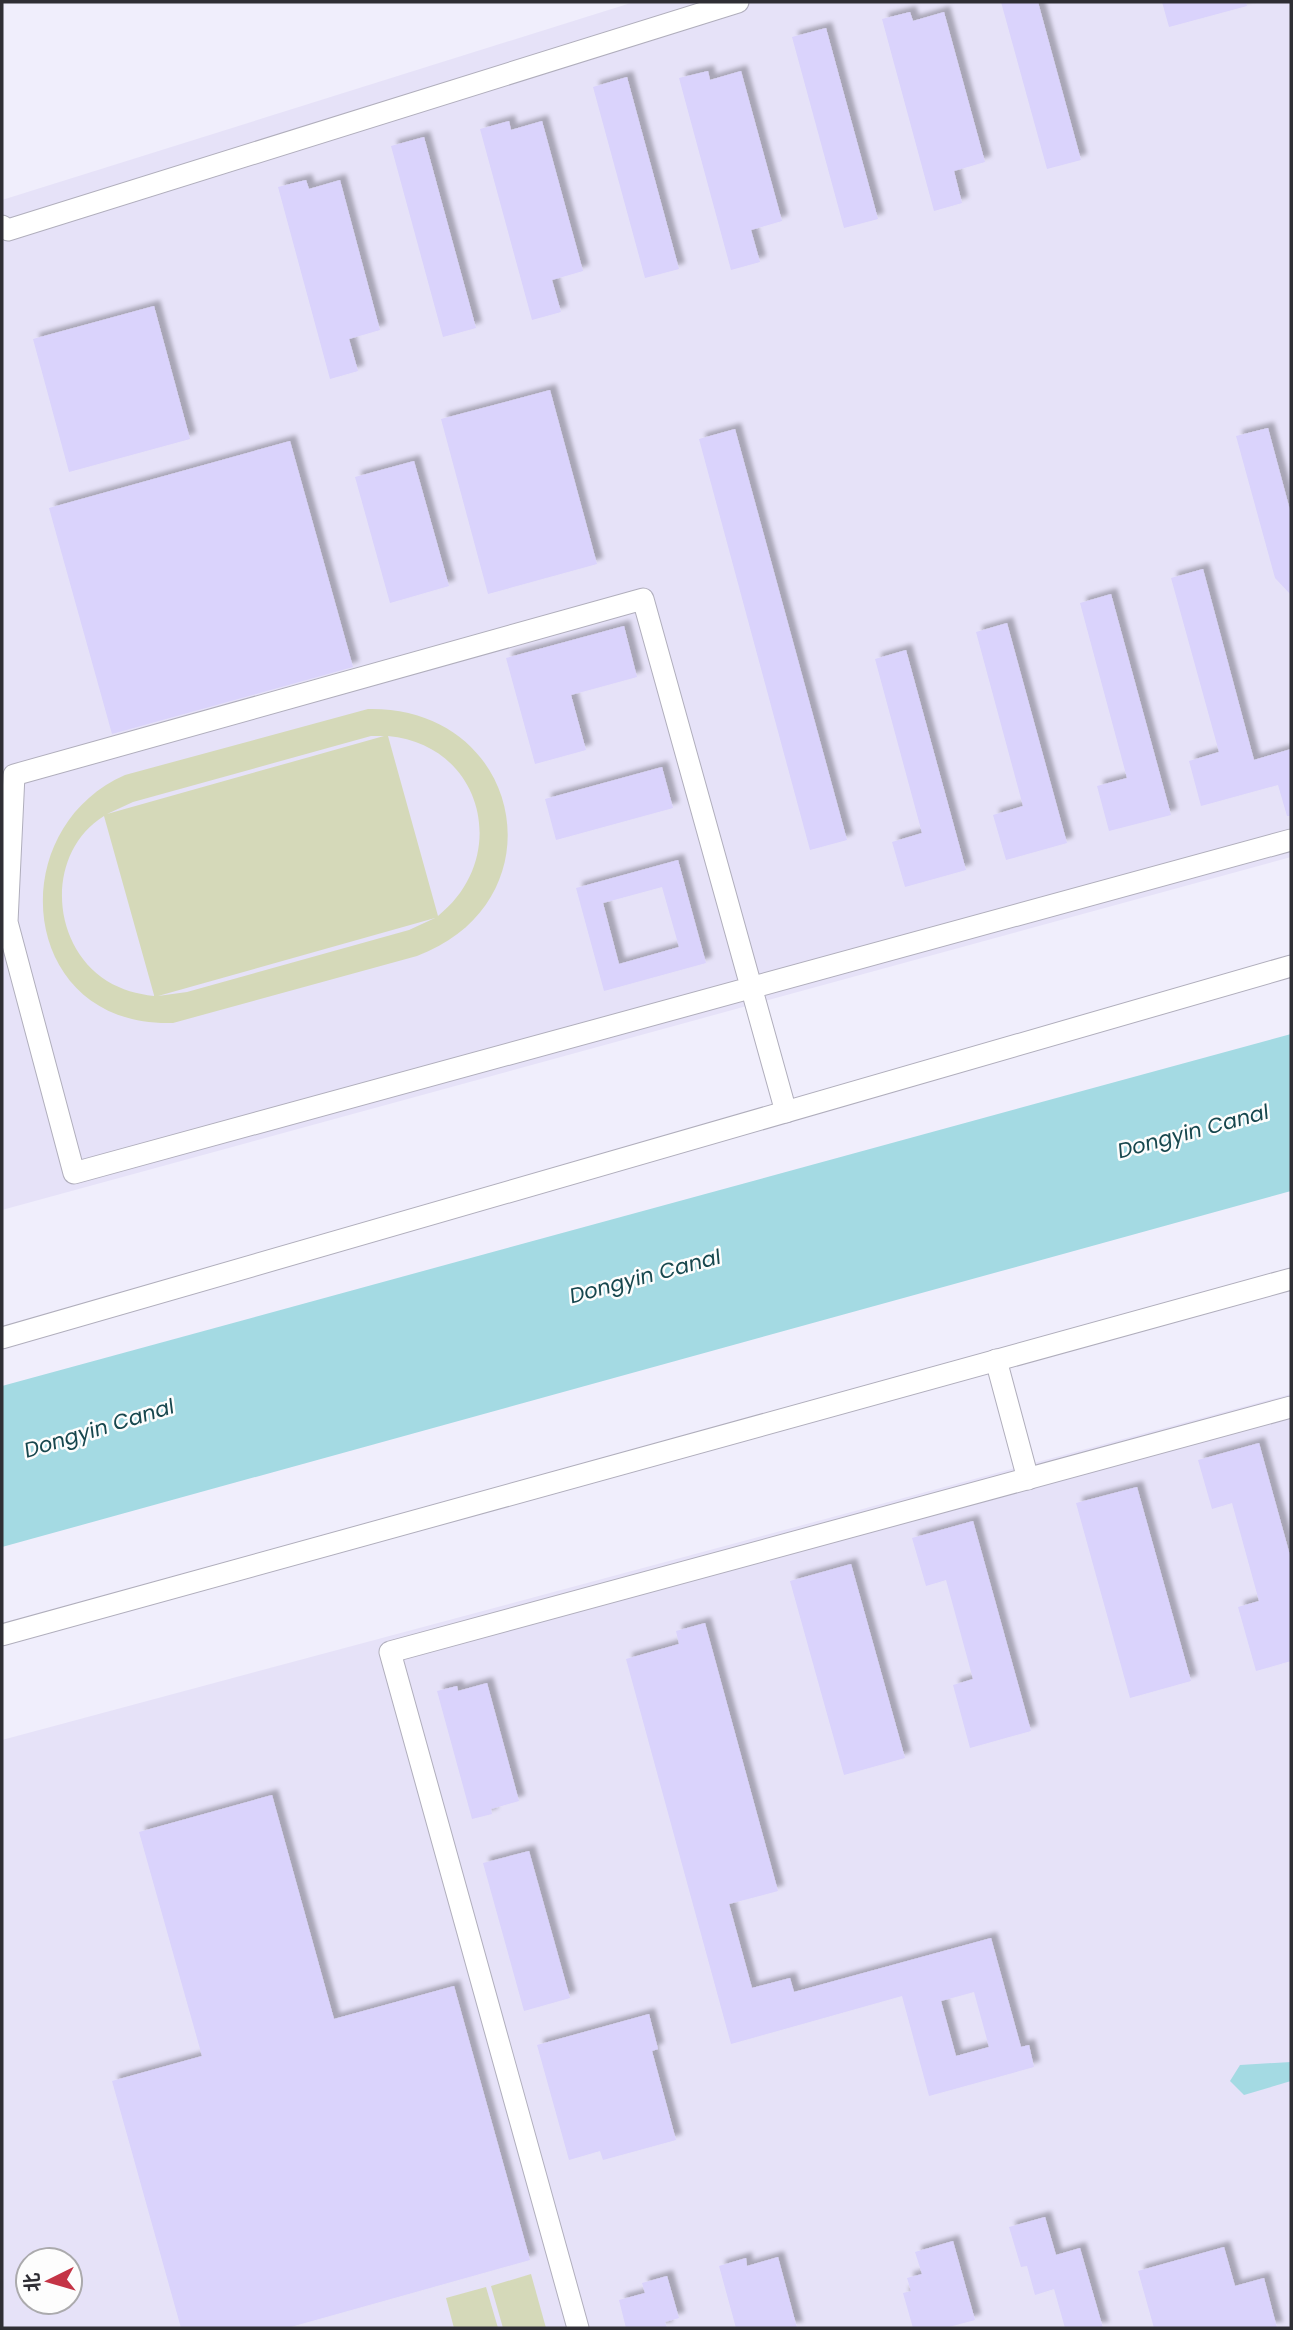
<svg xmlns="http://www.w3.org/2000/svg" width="1293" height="2330" font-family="Poppins,'Noto Sans SC',sans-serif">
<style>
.built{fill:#e6e2f8;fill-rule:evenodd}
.green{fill:#d5d9b9;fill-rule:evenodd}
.water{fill:#a4dae3}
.building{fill:#dad3fc;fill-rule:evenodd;filter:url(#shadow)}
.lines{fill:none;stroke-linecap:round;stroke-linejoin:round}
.minor-casing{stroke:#b0aebc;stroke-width:23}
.minor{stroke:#fff;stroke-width:21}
.labels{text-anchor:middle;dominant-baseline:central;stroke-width:5;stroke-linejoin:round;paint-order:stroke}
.water-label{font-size:21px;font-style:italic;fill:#17474e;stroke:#fdfdfd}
</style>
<defs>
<filter id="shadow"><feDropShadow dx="6" dy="-6" stdDeviation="2" flood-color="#0004"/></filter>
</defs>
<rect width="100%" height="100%" fill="#f0eefc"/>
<g class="built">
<polygon points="634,2 1291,2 1291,857 2,1210 2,200"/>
<path d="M1291 1394V2328H2V1740ZM28 2260H70V2302H28Z"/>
</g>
<g class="green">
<path d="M368 709C524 706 562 902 417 956L173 1023C19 1028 0 830 125 775ZM371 736H384L107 814 133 802ZM388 736C484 745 511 858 438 916ZM104 816 154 995V996C137 994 122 990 107 981 50 945 45 853 104 816ZM435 918 409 930 187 992 158 996Z"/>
<polygon points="531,2274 546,2328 503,2328 491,2286"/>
<polygon points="486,2287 498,2328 454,2328 446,2298"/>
</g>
<g class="water">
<polygon points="1291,1034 1291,1191 2,1547 2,1386"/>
<polygon points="1291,2062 1291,2081 1244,2095 1230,2081 1240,2065"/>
</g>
<g class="building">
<polygon points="1001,2 1038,2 1081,160 1047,169"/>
<polygon points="1162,2 1246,2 1247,6 1169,27"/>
<polygon points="910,12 913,21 944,12 985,162 954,171 962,203 934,211 882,19"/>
<polygon points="826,28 878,219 844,228 792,37"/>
<polygon points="708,71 710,80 741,71 782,221 751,230 760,262 731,270 679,78"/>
<polygon points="627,77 679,269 645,278 593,87"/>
<polygon points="509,121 511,130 542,121 583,271 552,280 561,312 532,320 480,129"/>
<polygon points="424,137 476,328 443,337 391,146"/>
<polygon points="306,180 309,189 340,180 380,330 349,339 358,371 330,379 278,187"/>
<polygon points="154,306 190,439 69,472 33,339"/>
<polygon points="550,390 597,564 488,594 441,419"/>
<polygon points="1268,428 1291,514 1291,595 1275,578 1236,436"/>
<polygon points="735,429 847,840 810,850 699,439"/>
<polygon points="290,441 353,667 112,734 49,508"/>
<polygon points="414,461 449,586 390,603 355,477"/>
<polygon points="1203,569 1254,760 1291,749 1291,816 1287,816 1278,785 1201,806 1189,761 1219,752 1171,578"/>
<polygon points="1111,594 1171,815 1109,831 1097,786 1127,778 1080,603"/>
<polygon points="1007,623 1067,843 1006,860 993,815 1023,806 976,632"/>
<polygon points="624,626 637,677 571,695 586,750 535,764 506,658"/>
<polygon points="906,650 966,870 905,887 892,842 922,833 875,659"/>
<polygon points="662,767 673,808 556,840 545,799"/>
<path d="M678 860 706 963 604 991 576 888ZM662 887 679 947 619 964 603 903Z"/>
<polygon points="1259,1443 1291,1559 1291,1661 1256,1671 1238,1607 1259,1601 1232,1503 1212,1509 1198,1460"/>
<polygon points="1137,1487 1191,1681 1130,1698 1076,1503"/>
<polygon points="973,1521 1031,1731 970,1748 953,1685 973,1679 946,1580 926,1586 912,1538"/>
<polygon points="851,1564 905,1758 844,1775 790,1581"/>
<path d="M705 1623 778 1891 729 1904 752 1988 790 1978 794 1992 991 1938 1021 2047 1029 2045 1034 2067 929 2096 902 1996 731 2044 626 1659 679 1644 676 1631ZM974 1992 989 2047 956 2056 941 2001Z"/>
<polygon points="487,1683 519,1801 491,1809 492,1814 472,1819 437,1691 457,1686 458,1691"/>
<polygon points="272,1795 334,2019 454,1986 530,2260 287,2328 181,2328 112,2081 202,2056 139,1832"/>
<polygon points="529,1851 570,1998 524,2011 483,1863"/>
<polygon points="649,2014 658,2049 652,2051 676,2140 603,2160 600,2151 569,2160 537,2045"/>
<polygon points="1045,2217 1056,2255 1080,2248 1103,2328 1065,2328 1054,2289 1035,2295 1027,2266 1021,2267 1009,2227"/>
<polygon points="953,2241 975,2320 945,2328 913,2328 903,2293 911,2291 907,2278 922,2274 915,2252"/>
<polygon points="1224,2247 1235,2286 1264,2278 1277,2328 1154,2328 1138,2271"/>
<polygon points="778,2257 797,2328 736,2328 719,2266 746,2258 747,2266"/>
<polygon points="667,2276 679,2318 665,2322 667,2328 626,2328 619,2300 645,2293 642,2283"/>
</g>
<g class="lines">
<defs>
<g id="minor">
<polyline points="2,226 8,230 738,2"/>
<polyline points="786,1112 643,599 14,775 7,922 74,1173 1291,840"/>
<polyline points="2,1338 1291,966"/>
<polyline points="996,1360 1028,1479"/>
<polyline points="2,1635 1291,1279"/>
<polyline points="578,2328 390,1652 1291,1407"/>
</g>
</defs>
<use href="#minor" class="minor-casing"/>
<use href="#minor" class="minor"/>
</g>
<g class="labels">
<g class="water-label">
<text transform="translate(1193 1131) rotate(-15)">Dongyin Canal</text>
<text transform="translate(645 1276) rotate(-15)">Dongyin Canal</text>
<text transform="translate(99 1428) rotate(-17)">Dongyin Canal</text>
</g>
</g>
<rect width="1293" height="2330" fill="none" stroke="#2f2e34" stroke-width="7"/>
<g transform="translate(49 2281) rotate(265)"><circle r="33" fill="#fdfdfd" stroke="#abaaad" stroke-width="2"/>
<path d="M0-5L12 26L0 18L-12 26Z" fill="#c43446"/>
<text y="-10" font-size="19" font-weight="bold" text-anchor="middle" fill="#2f2e34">北</text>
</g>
</svg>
